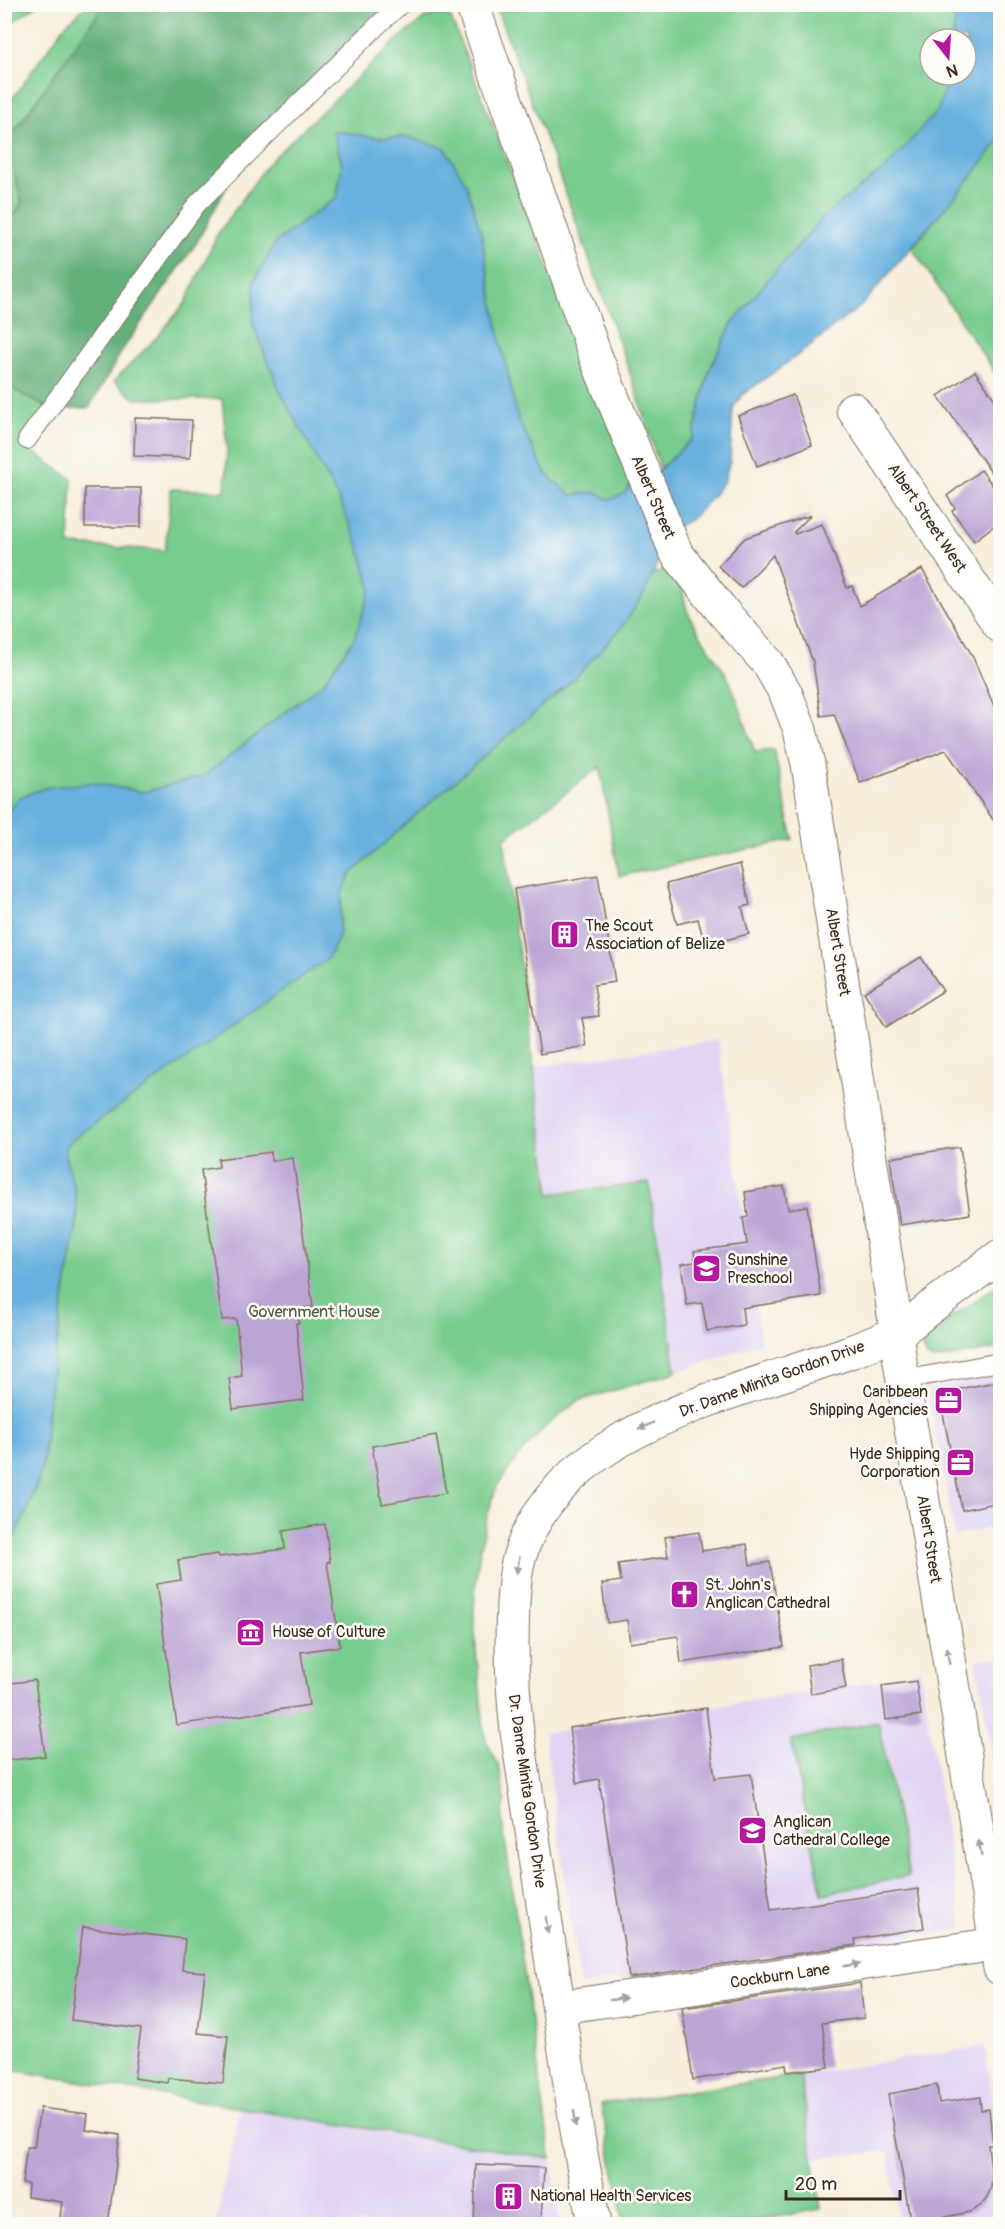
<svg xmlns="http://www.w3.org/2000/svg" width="1005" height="2229" font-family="Pangolin,sans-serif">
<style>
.built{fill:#e1d4f3}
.green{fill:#79cc8f;stroke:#5a7b56;stroke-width:1.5}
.forest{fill:#62b07a;stroke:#4e6d4c;stroke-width:1.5}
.water{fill:#68b1df;stroke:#526e7e;stroke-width:1.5}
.building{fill:#bca4d5}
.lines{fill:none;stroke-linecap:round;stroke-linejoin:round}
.service-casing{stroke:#7d6f60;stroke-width:20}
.minor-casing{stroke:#7d6f60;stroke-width:35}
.secondary-casing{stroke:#7d6f60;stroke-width:35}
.service{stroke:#fff;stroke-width:18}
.minor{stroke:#fff;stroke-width:33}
.secondary{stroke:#fff;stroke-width:33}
.oneway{fill:#a79f9a}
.labels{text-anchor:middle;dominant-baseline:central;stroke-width:5;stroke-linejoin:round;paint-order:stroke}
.street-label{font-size:16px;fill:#3b2a1e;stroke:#fdfcf7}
.poi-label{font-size:16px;fill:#3b2a1e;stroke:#fdfcf7;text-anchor:start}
.park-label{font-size:16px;fill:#4e5b40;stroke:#fdfcf7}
</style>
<rect width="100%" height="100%" fill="#fdfcf7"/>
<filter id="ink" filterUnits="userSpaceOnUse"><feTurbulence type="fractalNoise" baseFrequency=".0167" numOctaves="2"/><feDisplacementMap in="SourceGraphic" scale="12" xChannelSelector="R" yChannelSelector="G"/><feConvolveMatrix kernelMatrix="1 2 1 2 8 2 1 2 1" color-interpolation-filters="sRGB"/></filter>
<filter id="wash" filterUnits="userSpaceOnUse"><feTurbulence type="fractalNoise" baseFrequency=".008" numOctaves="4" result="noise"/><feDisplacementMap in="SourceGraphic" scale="24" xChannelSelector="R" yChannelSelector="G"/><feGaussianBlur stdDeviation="1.35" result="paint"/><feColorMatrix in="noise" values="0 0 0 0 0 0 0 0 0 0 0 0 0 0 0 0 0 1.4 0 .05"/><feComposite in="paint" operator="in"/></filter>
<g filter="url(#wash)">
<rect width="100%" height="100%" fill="#f7eedc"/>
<g class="built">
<polygon points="718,1040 761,1343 676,1372 649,1183 550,1194 534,1067"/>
<polygon points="1000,1375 1000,1525 955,1536 927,1388"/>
<polygon points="1000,1658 1000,1804 976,1660"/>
<polygon points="920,1669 962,1929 580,1985 544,1733 901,1678"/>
<polygon points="985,2046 1000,2145 1000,2224 899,2224 888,2151 814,2159 800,2075"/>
<polygon points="240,2108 551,2159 560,2224 216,2224"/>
</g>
<g class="green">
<polygon points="5,4 37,4 37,5 5,27"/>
<polygon points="88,5 104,5 6,143 22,202 5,231 5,109 66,24"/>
<polygon points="495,5 957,5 953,39 930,39 930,75 948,75 939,110 887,167 827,213 766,282 731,326 709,371 693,438 660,469 635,387 553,158"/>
<polygon points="442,14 451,18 632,482 625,493 625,506 537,508 408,137 379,138 333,131 342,164 337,197 276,242 253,324 279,389 302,431 447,525 343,654 323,683 204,776 144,792 91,783 20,797 5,815 5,385 50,409 64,409 32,451 72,479 69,545 165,550 171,489 225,491 227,448 222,399 135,399 114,381 159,335 186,302 217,235 269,162 399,38 427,17"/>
<polygon points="1000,127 1000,380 912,248 928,228"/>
<path d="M664 570C689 579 680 598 689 615 700 637 716 657 728 678 739 701 746 728 755 752L774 750 793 840 619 876 600 767 504 839 550 1194 649 1183 676 1372 578 1401 544 1428 516 1459 497 1486 487 1516 477 1569 474 1611 476 1651 485 1738 499 1766 505 1801 502 1819 551 2159 5 2069 4 1993C10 1978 8 1961 4 1946L5 1554 25 1515 37 1485 44 1454 51 1378 77 1221 76 1194 64 1156 65 1148 72 1140 338 940 342 899 300 908 645 576Z"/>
<path d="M1000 1283V1348L936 1360C924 1359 919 1347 924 1337Z"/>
<polygon points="878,1722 909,1876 822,1894 791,1740"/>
<polygon points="800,2075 821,2209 737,2224 624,2224 601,2104"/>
</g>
<polygon class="forest" points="104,5 391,5 231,179 197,242 125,346 89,408 50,409 5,385 4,231 22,202 6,144"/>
<polygon class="water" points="957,5 1000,5 1000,139 969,180 862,305 794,358 742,395 733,408 730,461 724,481 712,497 690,520 672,529 644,594 622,627 575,678 410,820 350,875 342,893 338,940 327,959 72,1140 65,1148 65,1156 76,1194 77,1221 51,1378 42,1468 25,1515 5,1554 5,815 20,797 48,787 91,783 144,792 204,776 323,683 354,639 371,589 358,543 339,500 279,389 253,324 254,281 276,242 337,197 342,164 333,131 379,138 408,137 445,148 466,183 481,232 500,339 518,419 546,474 571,495 596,492 609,500 625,493 632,482 660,469 693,438 709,371 731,326 766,282 827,213 887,167 938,110 948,75 966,75 966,39 953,39"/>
<g id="blocks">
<g class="building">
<polygon points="975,371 1000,407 1000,485 938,396"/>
<polygon points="793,395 812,445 757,466 738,416"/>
<polygon points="135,418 192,420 190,458 134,456"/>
<polygon points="981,470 1000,495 1000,521 974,541 952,511 955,508 947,496"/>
<rect x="85" y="488" width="56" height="39"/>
<polygon points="811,515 794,532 795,534 822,524 847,588 852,586 860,606 922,569 972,655 1000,720 1000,830 946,750 860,783 834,714 821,716 813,662 773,555 741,588 718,566 745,538"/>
<polygon points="740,864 750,905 742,907 749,934 705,945 698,919 677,924 666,884"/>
<polygon points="598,875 615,982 594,985 599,1016 582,1018 587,1046 540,1054 514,889"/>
<polygon points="921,957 943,991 886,1027 864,992"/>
<polygon points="960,1147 970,1214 900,1225 890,1158"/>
<polygon points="271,1152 271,1161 293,1158 313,1307 297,1309 299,1323 296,1323 304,1400 233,1409 229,1378 242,1376 236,1319 222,1320 201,1170 219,1167 218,1159"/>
<polygon points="784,1186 788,1209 807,1206 821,1296 742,1308 744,1325 707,1331 702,1303 687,1305 681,1264 695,1262 694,1251 747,1244 743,1218 748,1217 745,1192"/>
<polygon points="1000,1381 1000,1502 962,1510 939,1393"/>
<polygon points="436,1435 446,1493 382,1504 372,1446"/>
<polygon points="325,1524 330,1562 327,1562 340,1646 301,1652 309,1705 177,1725 156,1584 181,1580 178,1560 218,1554 219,1557 285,1549 283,1531"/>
<polygon points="699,1532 702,1551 747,1544 750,1565 770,1562 784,1647 681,1663 678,1636 630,1643 627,1620 607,1623 602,1584 621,1581 618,1564 668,1557 665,1537"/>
<polygon points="841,1659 846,1688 811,1694 807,1665"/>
<polygon points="35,1680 45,1756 4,1761 4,1684"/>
<polygon points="916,1681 921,1715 886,1720 882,1686"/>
<polygon points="706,1708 715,1778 751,1774 771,1910 918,1889 924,1928 855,1939 856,1945 629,1978 599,1779 577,1783 569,1728"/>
<polygon points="83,1927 185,1939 182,1970 205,1972 198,2033 228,2036 223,2083 168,2078 167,2083 134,2078 141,2029 71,2020"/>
<polygon points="860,1983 864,2018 822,2023 829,2067 787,2072 786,2064 693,2080 682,2008"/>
<polygon points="937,2085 939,2103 980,2097 981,2110 989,2109 993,2145 988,2145 992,2177 991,2188 987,2197 980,2206 970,2212 911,2224 888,2094"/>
<polygon points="40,2108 88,2114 86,2130 120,2135 108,2224 59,2224 62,2202 27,2197 28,2184 22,2183 27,2147 34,2147"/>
<polygon points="476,2165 544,2168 541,2224 474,2224"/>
</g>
</g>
</g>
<g filter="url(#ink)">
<use href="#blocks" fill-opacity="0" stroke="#7d6f60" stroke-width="1.5"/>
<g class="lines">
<defs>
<g id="service">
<polyline points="27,440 197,204 377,26 401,4"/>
<polyline points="903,1380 1000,1362"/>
</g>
<g id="minor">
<polyline points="472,4 595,355 673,545 677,554 724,613 768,663 786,694 800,730 808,764 891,1292 900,1362 1000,1968"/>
<polyline points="853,409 1000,626"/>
<polyline points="560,2007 997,1944"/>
</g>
<path id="secondary" d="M594 2224 578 2137 517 1731C512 1689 511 1647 513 1604 514 1588 515 1570 520 1555 565 1411 777 1389 894 1334 908 1328 919 1316 931 1307 954 1290 977 1273 1000 1256"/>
</defs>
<use href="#service" class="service-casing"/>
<use href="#minor" class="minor-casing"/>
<use href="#secondary" class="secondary-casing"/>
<use href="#service" class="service"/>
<use href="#minor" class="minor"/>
<use href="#secondary" class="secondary"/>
</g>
<defs><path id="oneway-solid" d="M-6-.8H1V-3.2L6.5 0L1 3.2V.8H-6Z" transform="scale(1.5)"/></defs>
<g class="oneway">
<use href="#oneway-solid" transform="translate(646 1426) rotate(155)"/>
<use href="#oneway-solid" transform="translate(518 1565) rotate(100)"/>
<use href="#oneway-solid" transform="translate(948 1656) rotate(-99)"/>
<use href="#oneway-solid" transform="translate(980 1848) rotate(-100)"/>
<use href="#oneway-solid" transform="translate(547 1925) rotate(81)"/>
<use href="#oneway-solid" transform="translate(852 1965) rotate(-8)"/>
<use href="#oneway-solid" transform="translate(618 1999) rotate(-8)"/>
<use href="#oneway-solid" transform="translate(575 2118) rotate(82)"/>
</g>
</g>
<defs>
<symbol id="building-square" viewBox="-11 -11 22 22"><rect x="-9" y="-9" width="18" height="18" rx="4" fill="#b5179e" stroke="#fdfcf7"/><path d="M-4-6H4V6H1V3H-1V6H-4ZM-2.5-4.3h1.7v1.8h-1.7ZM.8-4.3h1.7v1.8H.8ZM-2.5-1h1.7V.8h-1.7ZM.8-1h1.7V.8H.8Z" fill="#fff"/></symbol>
<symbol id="school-square" viewBox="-11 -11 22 22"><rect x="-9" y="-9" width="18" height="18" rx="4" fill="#b5179e" stroke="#fdfcf7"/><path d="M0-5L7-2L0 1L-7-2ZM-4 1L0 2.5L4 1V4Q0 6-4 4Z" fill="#fff"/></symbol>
<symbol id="office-square" viewBox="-11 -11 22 22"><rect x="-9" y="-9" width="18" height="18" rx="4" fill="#b5179e" stroke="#fdfcf7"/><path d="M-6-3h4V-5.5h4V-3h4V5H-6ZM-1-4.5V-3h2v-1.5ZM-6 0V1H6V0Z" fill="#fff"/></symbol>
<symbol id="church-square" viewBox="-11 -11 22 22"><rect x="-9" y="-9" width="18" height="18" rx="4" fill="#b5179e" stroke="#fdfcf7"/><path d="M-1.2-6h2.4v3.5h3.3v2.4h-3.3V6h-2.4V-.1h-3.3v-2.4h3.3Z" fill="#fff"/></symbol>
<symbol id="museum-square" viewBox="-11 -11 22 22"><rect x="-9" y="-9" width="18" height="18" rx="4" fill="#b5179e" stroke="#fdfcf7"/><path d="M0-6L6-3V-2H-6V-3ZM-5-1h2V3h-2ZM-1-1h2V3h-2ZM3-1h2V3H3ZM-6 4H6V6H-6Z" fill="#fff"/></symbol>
<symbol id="university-square" viewBox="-11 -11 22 22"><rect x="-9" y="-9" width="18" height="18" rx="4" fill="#b5179e" stroke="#fdfcf7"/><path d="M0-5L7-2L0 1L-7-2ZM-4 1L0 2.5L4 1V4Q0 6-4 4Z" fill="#fff"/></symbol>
</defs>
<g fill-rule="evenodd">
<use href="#building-square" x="548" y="918" width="33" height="33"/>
<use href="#school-square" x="690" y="1252" width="33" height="33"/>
<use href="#office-square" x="932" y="1384" width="33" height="33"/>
<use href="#office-square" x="944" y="1446" width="33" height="33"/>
<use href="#church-square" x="668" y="1578" width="33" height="33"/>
<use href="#museum-square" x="234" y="1616" width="33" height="33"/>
<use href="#university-square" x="736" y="1814" width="33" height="33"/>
<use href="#building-square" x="492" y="2180" width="33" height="33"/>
</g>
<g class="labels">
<g class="street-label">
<text transform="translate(653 497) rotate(67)">Albert Street</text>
<text transform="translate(927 518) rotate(56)">Albert Street West</text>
<text transform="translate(838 952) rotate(81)">Albert Street</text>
<text transform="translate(772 1379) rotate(-20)">Dr. Dame Minita Gordon Drive</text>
<text transform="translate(929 1539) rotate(81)">Albert Street</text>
<text transform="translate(527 1791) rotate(82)">Dr. Dame Minita Gordon Drive</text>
<text transform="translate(780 1976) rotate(-8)">Cockburn Lane</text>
</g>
<g class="poi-label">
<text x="585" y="926">The Scout<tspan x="585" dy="18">Association of Belize</tspan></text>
<text x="727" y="1260">Sunshine<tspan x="727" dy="18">Preschool</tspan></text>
<text x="928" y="1392" text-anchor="end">Caribbean<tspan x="928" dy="18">Shipping Agencies</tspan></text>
<text x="940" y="1454" text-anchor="end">Hyde Shipping<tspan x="940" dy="18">Corporation</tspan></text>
<text x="705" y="1585">St. John's<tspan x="705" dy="18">Anglican Cathedral</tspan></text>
<text x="272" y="1632">House of Culture</text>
<text x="773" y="1822">Anglican<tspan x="773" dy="18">Cathedral College</tspan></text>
<text x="530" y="2196">National Health Services</text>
</g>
<g class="park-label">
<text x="314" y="1312">Government House</text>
</g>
</g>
<rect width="1005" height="2229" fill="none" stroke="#fdfcf7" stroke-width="24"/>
<g transform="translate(948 57) rotate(163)"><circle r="28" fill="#fdfcf7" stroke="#afa8a0" stroke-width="1.5"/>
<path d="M0-4.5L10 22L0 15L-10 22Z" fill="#b5179e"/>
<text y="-9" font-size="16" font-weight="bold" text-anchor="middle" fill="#3b2a1e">N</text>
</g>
<path d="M786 2190v9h114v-9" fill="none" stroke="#3b2a1e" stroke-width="3"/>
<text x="795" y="2190" font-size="18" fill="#3b2a1e" stroke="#fdfcf7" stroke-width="4.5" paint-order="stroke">20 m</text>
</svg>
